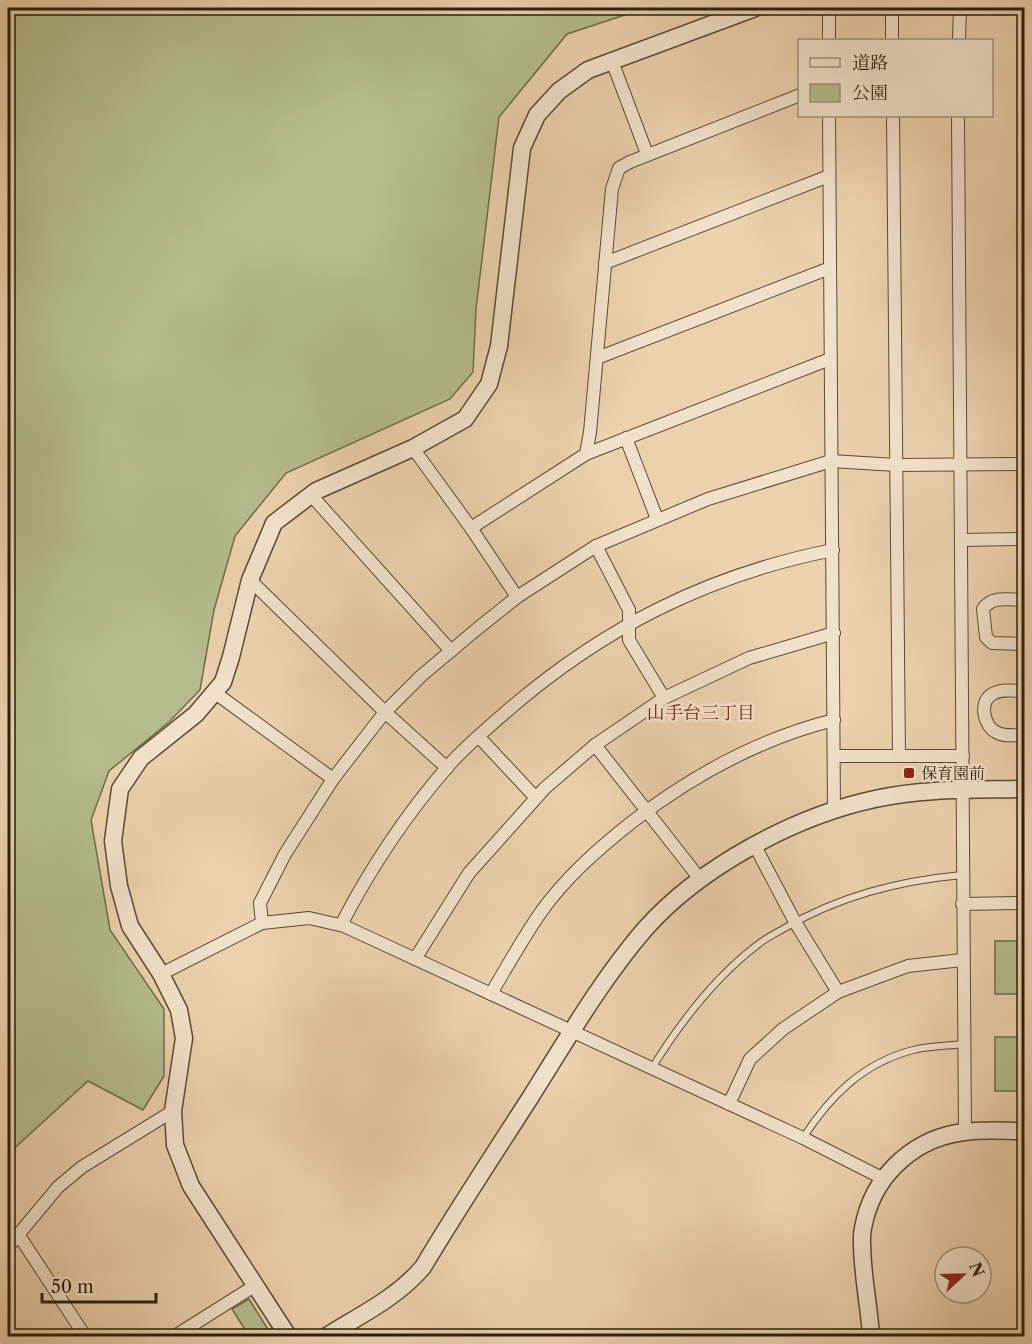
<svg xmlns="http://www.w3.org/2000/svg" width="1032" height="1344" font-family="'Libre Caslon Text','Noto Serif JP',serif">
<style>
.green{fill:#b4bc8d;stroke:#706c4d;stroke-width:1.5}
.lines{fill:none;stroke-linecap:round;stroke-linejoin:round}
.service-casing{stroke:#5b4a35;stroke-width:8}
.minor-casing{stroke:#5b4a35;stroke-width:14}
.tertiary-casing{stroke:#5b4a35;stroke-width:19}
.service{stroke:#f2e1ca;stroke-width:6}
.minor{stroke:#f2e1ca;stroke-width:12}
.tertiary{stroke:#f2e1ca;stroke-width:16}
.poi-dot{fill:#8f2418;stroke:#f2e1ca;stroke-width:2}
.labels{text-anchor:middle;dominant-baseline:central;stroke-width:5;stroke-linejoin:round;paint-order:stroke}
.poi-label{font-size:16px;fill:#2b1d0d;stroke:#f2e1ca;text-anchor:start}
.neighbourhood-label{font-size:18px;fill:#7a1f14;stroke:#f2e1ca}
</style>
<rect width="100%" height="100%" fill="#ebd1ad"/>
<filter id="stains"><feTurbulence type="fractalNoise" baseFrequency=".00333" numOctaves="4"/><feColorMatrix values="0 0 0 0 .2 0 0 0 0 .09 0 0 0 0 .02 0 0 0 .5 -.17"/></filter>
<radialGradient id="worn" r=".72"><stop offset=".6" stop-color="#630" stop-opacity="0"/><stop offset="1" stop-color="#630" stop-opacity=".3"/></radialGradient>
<g class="green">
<polygon points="8,8 646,8 567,34 499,117 476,309 473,372 450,399 286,473 235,536 214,610 200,690 169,722 109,771 91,820 110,930 164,1009 164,1076 143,1110 88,1081 8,1154"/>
<polygon points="995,941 1017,941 1018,994 995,994"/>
<polygon points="995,1037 1018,1037 1019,1091 995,1091"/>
<polygon points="249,1299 272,1336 249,1336 232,1309"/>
</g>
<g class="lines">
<defs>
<g id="service">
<path d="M652 1068C680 1023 713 979 756 946 764 939 774 934 783 929 839 896 898 881 962 875"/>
<path d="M803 1138C830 1096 863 1063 913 1050 929 1046 947 1046 964 1044"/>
</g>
<g id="minor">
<polyline points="892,8 892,40"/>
<polyline points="829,40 829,8"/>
<polyline points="959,40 960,8"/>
<polyline points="612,61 647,154"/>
<polyline points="829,116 834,810"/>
<polyline points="893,116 899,756"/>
<polyline points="958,116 965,1132"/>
<polyline points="605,263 829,176"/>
<polyline points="597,358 830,268"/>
<polyline points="626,438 657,519"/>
<polyline points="413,448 471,528 517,597"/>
<polyline points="586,454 830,359"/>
<polyline points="311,495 451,651"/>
<polyline points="471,528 586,454 590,432 612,189 619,168 630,162 800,95"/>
<polyline points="961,540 1024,539"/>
<polyline points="596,546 629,610 629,640 664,698"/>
<polyline points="250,580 385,712 447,768"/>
<path d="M1024 600C1009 600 992 595 983 609L986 637 992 643 1024 644"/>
<path d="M1024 691C1014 691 1000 688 991 695 979 703 984 726 996 732 1004 737 1015 735 1024 735"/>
<polyline points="214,692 333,779"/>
<polyline points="479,737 536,798"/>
<polyline points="595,745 700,879"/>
<polyline points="834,756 963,756"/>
<polyline points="755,846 795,922 838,992"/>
<polyline points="962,904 1024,903"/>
<polyline points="262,923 260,903 285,854 333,779 385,712 421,676 477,629 517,597 596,546 708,499 831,461 896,465 1024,464"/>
<path d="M341 925C371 867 407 813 450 764 467 745 488 728 507 711 603 628 707 575 833 550"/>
<polyline points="415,959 469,873 545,788 595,745 664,698 749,658 834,633"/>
<polyline points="161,974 262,923 309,918 344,926 803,1138 882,1178"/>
<path d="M491 994C507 966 523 938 541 912 566 877 598 849 632 822 693 775 758 739 834 720"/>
<polyline points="729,1104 750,1059 783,1029 838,992 908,966 962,960"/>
<polyline points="18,1234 85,1336"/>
<polyline points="8,1247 58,1187 82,1167 173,1111"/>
<polyline points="175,1336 256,1285"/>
</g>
<g id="tertiary">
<polyline points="288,1336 191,1186 175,1145 173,1111 184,1038 179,1010 161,974 130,926 119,886 113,841 120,789 141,758 196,714 223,682 231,657 250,580 274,523 316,491 413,448 465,419 489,384 499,346 522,148 537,115 559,91 588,70 755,8"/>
<path d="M327 1336C360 1315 397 1298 423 1267 457 1210 494 1154 530 1098 566 1041 601 980 645 929 700 867 795 816 875 799 924 788 975 790 1024 789"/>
<path d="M871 1336C869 1303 861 1270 862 1236 862 1231 864 1224 865 1219 877 1172 917 1137 965 1132 984 1129 1005 1131 1024 1131"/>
</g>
</defs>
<use href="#service" class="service-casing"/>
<use href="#minor" class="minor-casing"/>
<use href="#tertiary" class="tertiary-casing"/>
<use href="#service" class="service"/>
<use href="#minor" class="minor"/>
<use href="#tertiary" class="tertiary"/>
</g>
<rect class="poi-dot" x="903" y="767" width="12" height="12" rx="3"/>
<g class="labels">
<g class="poi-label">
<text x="921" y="773">保育園前</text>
</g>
<g class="neighbourhood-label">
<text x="701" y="713">山手台三丁目</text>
</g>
</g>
<rect width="1032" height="1344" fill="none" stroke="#ebd1ad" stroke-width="30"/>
<rect x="9" y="9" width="1014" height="1326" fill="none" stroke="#2b1d0d" stroke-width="3"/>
<rect x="15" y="15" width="1002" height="1314" fill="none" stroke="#2b1d0d" stroke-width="1.5"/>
<rect x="798" y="39" width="195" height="78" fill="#f2e1ca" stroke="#a2937e" stroke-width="1.5"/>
<rect x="810" y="58" width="30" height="9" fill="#f2e1ca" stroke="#a2937e" stroke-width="1.5"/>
<text x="852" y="69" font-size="18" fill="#2b1d0d">道路</text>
<rect x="810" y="84" width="30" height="18" fill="#b4bc8d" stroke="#a2937e" stroke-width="1.5"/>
<text x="852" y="99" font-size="18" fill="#2b1d0d">公園</text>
<g transform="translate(963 1275) rotate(68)"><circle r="28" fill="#f2e1ca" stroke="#a2937e" stroke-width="1.5"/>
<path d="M0-4.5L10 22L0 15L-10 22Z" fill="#8f2418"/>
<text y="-9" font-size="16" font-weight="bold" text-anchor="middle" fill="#2b1d0d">N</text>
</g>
<path d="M42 1293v9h114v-9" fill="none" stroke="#2b1d0d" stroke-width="3"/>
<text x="51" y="1293" font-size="18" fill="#2b1d0d" stroke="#f2e1ca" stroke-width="4.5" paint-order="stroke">50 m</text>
<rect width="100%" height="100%" filter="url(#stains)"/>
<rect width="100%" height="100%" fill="url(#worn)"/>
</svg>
